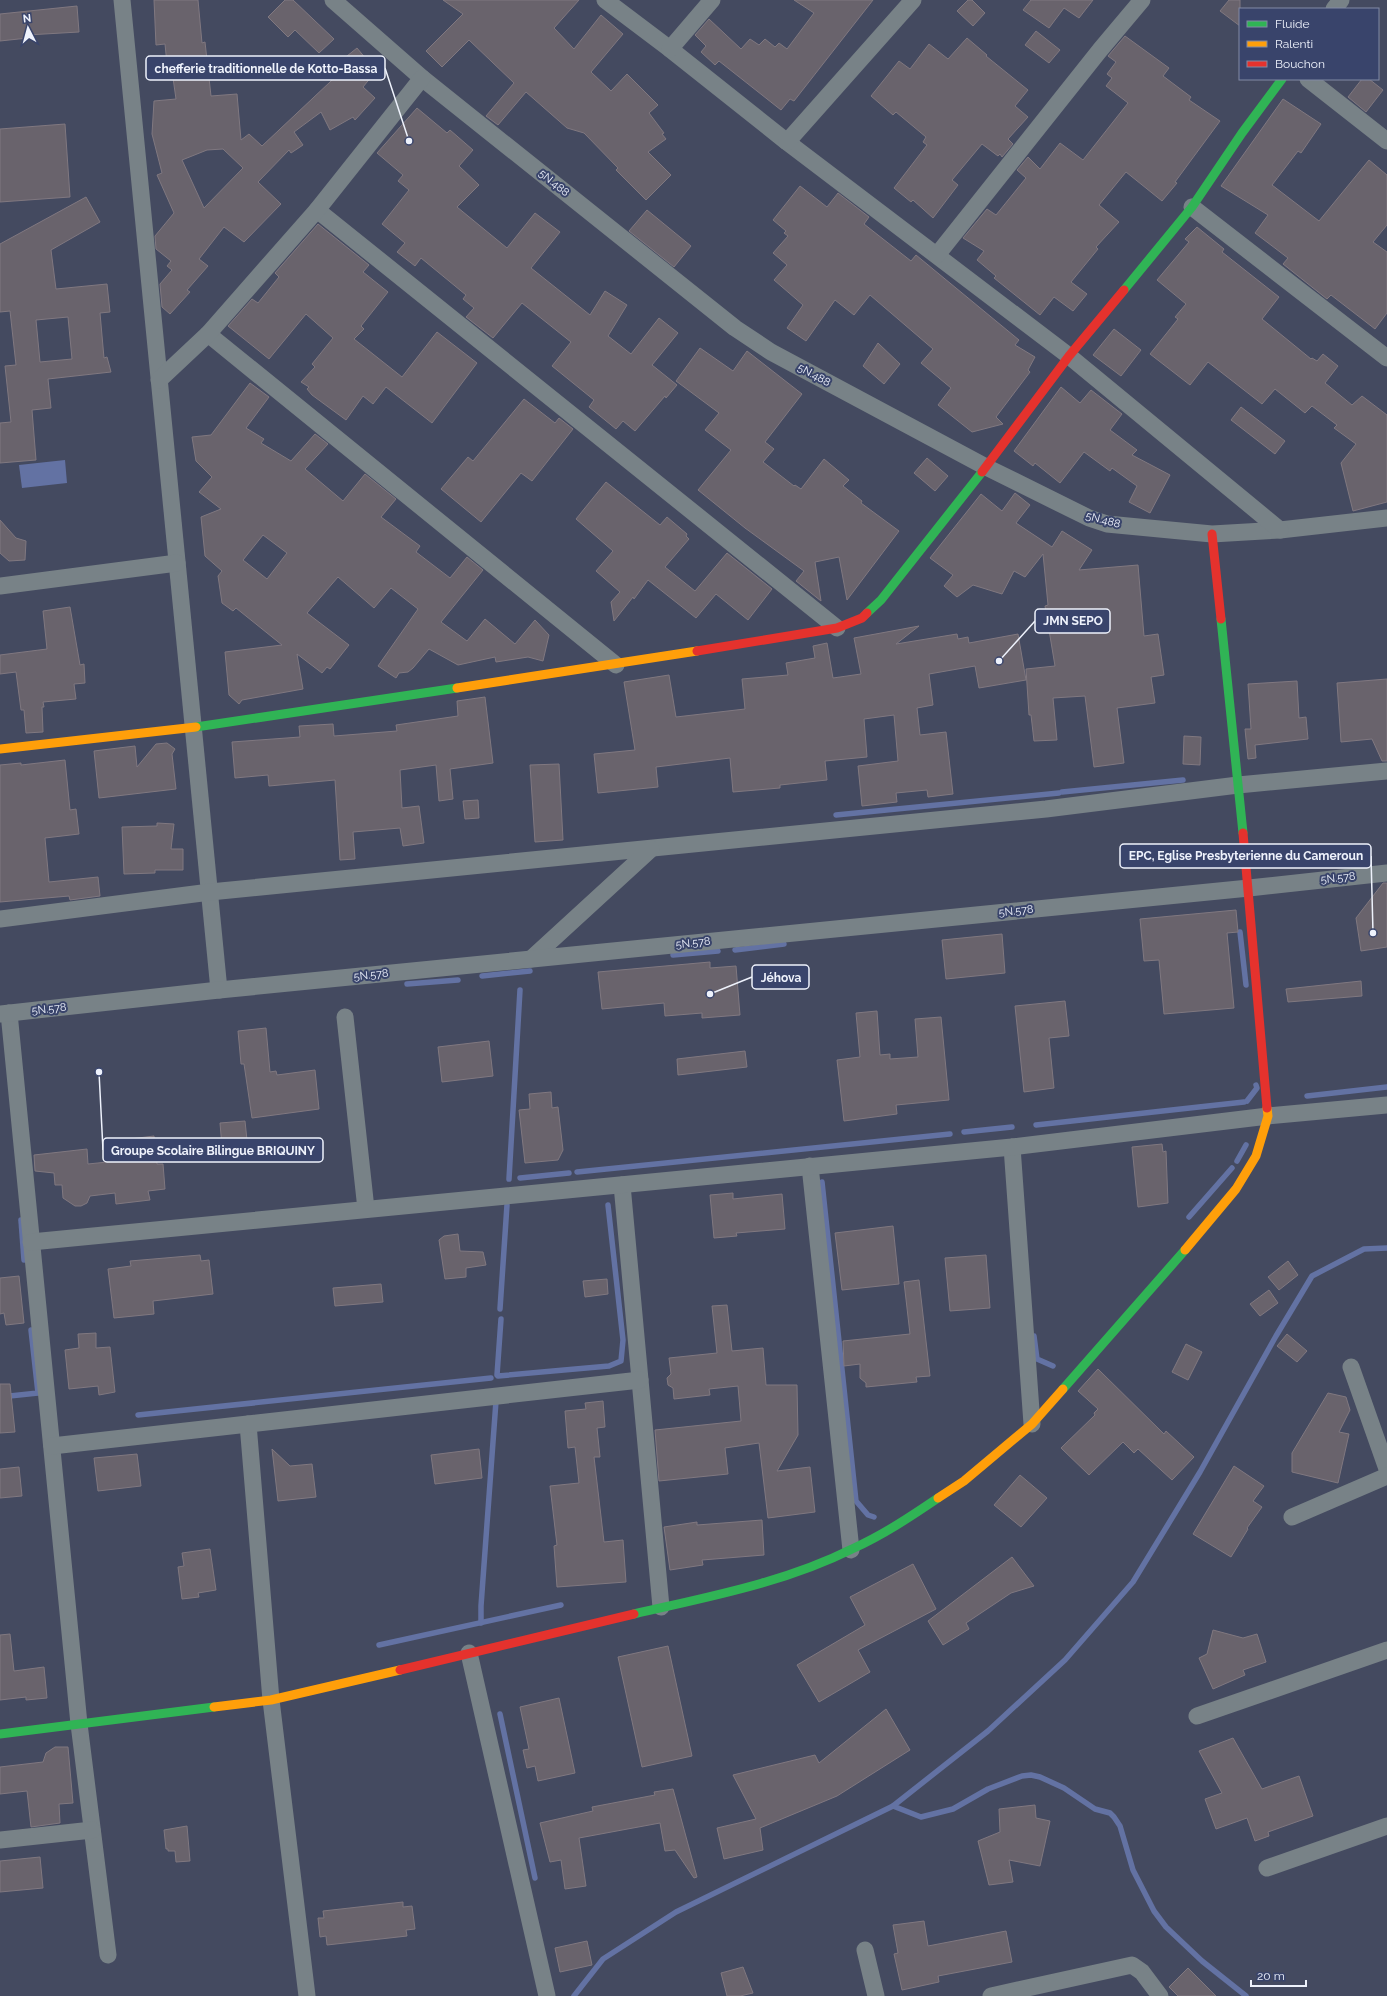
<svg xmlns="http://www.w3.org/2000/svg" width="1387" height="1996" font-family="Raleway,sans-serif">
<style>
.water{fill:#6372a3}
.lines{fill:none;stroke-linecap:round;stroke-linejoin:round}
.stream{stroke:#6372a3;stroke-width:5.5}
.building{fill:#69636c;stroke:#807880;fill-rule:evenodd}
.street{stroke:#788287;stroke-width:17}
.fast{stroke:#30b455;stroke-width:9}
.slow{stroke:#ff9f0a;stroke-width:9}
.jam{stroke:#e5322d;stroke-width:9}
.labels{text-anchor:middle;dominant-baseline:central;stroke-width:4;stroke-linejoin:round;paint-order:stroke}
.street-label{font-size:11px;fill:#eef2fc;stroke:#39446b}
.leader{fill:none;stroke:#eef2fc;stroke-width:1.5}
.callout-dot{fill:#eef2fc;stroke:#39446b;stroke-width:1.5}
.callout{fill:#39446b;stroke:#eef2fc;stroke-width:1.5}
.callout-label{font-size:12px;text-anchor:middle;font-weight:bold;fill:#eef2fc}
</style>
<rect width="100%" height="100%" fill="#444a60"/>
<polygon class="water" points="65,460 67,483 22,488 19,465"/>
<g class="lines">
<g class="stream">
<polyline points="1062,792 1183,780"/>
<polyline points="836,815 1059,793"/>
<polyline points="1240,932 1246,985"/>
<polyline points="735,950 784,944"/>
<polyline points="673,955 718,951"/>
<polyline points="482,976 530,971"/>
<polyline points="407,984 458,980"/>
<polyline points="1307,1096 1387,1087"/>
<polyline points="1247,1101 1257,1088 1256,1085"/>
<polyline points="1036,1125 1244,1102"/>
<polyline points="964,1132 1012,1127"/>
<polyline points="1237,1161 1246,1145"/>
<polyline points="577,1172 950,1134"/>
<polyline points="520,1178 569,1173"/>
<polyline points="509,1179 520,990"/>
<polyline points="822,1182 856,1501 868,1515 874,1517"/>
<polyline points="1189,1217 1232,1168"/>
<polyline points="21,1220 24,1260"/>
<polyline points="500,1309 507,1205"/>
<polyline points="1034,1336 1037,1359 1053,1366"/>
<polyline points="497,1375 501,1319"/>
<polyline points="498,1376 609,1366 621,1361 623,1340 608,1205"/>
<polyline points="0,1397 38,1393 31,1330"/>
<polyline points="138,1415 491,1378"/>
<polyline points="481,1623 481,1606 496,1401"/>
<polyline points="379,1645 561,1605"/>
<polyline points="500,1714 535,1878"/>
<polyline points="893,1806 921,1817 953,1809 988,1789 1022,1776 1031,1775 1040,1777 1064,1788 1095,1809 1110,1813 1114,1817 1120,1826 1133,1870 1154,1911 1166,1927 1202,1961 1246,1996"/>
<polyline points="574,1996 603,1959 676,1912 893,1806 988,1731 1065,1660 1133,1582 1200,1472 1276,1336 1312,1276 1364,1249 1387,1248"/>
</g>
</g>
<g class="building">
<path d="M154 0H198L202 43 205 42 211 96 237 94 241 140 249 134 262 146 347 66 342 60 357 48 376 71 363 87 375 98 355 120 353 117 330 130 321 112 294 132 303 145 291 153 289 150 258 182 281 204 244 242 224 227 199 259 208 266 187 290 190 292 170 314 162 307 160 284 172 270 167 266 171 261 156 249 155 236 174 213 157 175 162 173 152 134 154 101 176 99 171 64H167L165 44 156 45ZM223 149 243 168 204 208 182 160 207 150Z"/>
<polygon points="285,0 293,0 334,39 319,53 295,30 288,37 268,17"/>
<polygon points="443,0 579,0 554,28 574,49 601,15 623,34 591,72 611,91 627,74 658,105 649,113 664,133 662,134 666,139 648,152 671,175 646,200 616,170 618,168 584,133 567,128 526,92 498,125 486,116 514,83 469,40 442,67 426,51 463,14"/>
<polygon points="794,0 873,0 794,101 790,99 781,110 719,61 715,65 701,52 706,46 695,35 709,19 741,49 750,39 759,45 765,39 775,47 779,43 787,49 814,13"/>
<polygon points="968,0 972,0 985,13 973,26 957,11"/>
<polygon points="1031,0 1093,0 1079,18 1064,8 1049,28 1023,10"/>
<polygon points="1229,0 1240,0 1240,26 1220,11"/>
<polygon points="77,6 79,32 27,35 28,38 0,41 0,14"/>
<polygon points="1036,31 1060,50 1049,63 1025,45"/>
<polygon points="1125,36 1169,68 1163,76 1191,97 1189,100 1220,121 1175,182 1177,183 1162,201 1126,172 1099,205 1119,222 1096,247 1098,249 1071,282 1087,294 1073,311 1054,297 1040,315 994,278 996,276 977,260 984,251 963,238 987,209 996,215 1026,178 1017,170 1028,157 1040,169 1060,143 1083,160 1128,103 1106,86 1112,78 1107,74 1116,62 1108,56"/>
<polygon points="967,38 987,55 986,56 1028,90 1015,106 1028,117 1008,139 1013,144 1002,157 1000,154 998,156 982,144 952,180 958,185 933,218 913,200 911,202 894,188 927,145 923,142 926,137 896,112 893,115 871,96 899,61 910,69 929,44 948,59"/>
<polygon points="1362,79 1369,79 1383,90 1366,112 1348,97"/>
<polygon points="1283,99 1321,124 1301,153 1298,151 1272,185 1319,221 1369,160 1387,175 1387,225 1373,242 1387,252 1387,313 1375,329 1331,295 1327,299 1283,264 1288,258 1255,233 1268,215 1221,186"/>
<polygon points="417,108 447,133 450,130 473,150 459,166 479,185 457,207 507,248 535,213 560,232 531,268 590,315 605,291 627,305 608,336 631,354 659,318 678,333 652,365 677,385 666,398 665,396 635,431 623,421 616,429 589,407 594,400 552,366 571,342 522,303 493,338 466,317 474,308 463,299 466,295 421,258 415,266 397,252 405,243 382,224 409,190 398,181 403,175 377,153"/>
<polygon points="65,124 70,197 0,202 0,129"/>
<polygon points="800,186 827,207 838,193 869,217 864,224 911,261 916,255 1019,340 1015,345 1035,357 1028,370 1030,372 996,417 1003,424 972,432 938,405 951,388 921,363 933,349 870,295 854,315 835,300 806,341 787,328 803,305 774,280 787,265 773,253 788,236 784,233 786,231 773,220"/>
<path d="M86 197 100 222 51 250 56 289 107 284 110 312 100 313 104 358 107 357 111 372 48 379 51 408 32 410 36 460 0 463V423L11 422 5 366 16 365 10 311 0 312V244ZM68 317 72 359 40 362 36 320Z"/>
<polygon points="647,210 691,246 674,267 629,231"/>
<polygon points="318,224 369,265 363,272 388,292 361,326 364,329 354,339 402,377 437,332 477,363 432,423 386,387 373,404 363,396 346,420 312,395 307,389 309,387 301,382 315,367 312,364 333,338 306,314 269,359 228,326 252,299 258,303 279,277 275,273"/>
<polygon points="1197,227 1224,249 1222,252 1279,297 1262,319 1311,359 1312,358 1317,361 1323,354 1338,366 1325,383 1352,405 1362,396 1387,415 1387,502 1353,511 1341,463 1356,444 1334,428 1337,425 1312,406 1305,413 1275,389 1262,404 1208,362 1190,385 1150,354 1178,319 1175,317 1186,304 1157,280 1189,242 1185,239"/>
<polygon points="1114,329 1141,350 1121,376 1093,355"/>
<polygon points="878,343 900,364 884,384 863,366"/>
<polygon points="700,348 733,371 747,351 802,394 765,442 774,449 763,462 794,486 795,485 801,489 824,459 849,480 843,486 862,501 861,503 899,531 847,600 839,557 815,562 821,601 796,581 804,571 745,528 698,490 731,450 705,430 719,413 676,381"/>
<path d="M250 383 269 397 246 428 264 439 261 443 291 461 315 434 328 444 305 469 343 501 365 474 396 499 381 517 420 546 416 552 450 578 467 557 483 570 441 622 467 641 485 619 515 644 535 620 549 635 543 661 528 657 496 662 495 657 458 665 429 649 413 668 408 672 399 673 396 678 378 666 418 609 391 588 374 608 338 577 307 613 349 645 330 669 327 667 322 673 297 654 303 689 242 700 239 704 229 695 225 652 282 645 236 608 233 611 222 603 218 576 222 571 205 556 201 517 221 509 199 492 212 477 196 461 192 437 211 435ZM263 535 287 553 267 579 243 560Z"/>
<polygon points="1061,387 1080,403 1091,390 1122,414 1110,430 1137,450 1132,455 1170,475 1150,513 1129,502 1137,486 1112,468 1110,471 1084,452 1060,483 1035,463 1033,466 1014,451"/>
<polygon points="524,399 555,423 559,418 573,429 532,481 521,473 481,522 441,489 468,457 473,461"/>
<polygon points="1241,407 1285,441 1275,454 1231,420"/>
<polygon points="927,458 948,476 935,491 914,473"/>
<polygon points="606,482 660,525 667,517 687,534 686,536 689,539 665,567 695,591 727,553 772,589 748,620 716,594 696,618 648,580 634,599 633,597 614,621 611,602 620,592 596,571 613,551 576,519"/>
<polygon points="1015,493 1030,505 1016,523 1052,547 1062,531 1092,550 1079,570 1138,565 1144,636 1158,634 1164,675 1151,677 1155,703 1117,708 1124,763 1094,767 1085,696 1053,698 1057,740 1034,741 1031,715 1029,715 1026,669 1055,666 1045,606 1048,605 1043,554 1025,577 1014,571 1002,594 973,585 957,597 944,586 953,575 930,558 981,494 1002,511"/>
<polygon points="0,520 16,538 26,541 25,560 9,561 0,553"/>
<polygon points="70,607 80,665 84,664 85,683 74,684 76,699 43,702 44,707 42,707 43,732 26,733 24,710 21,710 16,672 0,674 0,655 47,649 43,611"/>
<polygon points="919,626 896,644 957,634 958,639 968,637 969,643 1018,634 1026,680 979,688 975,666 929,674 933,705 917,708 920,735 946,732 953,794 928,797 927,790 896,793 897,802 862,806 858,766 898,761 894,715 864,719 867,757 825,761 827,780 780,785 780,788 733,792 730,758 656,767 658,787 598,793 594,754 635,750 624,682 669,675 676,717 745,709 742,679 788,675 786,663 815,658 813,646 827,643 833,678 861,674 854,638"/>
<polygon points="1387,679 1387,761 1382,761 1372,739 1341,742 1337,683"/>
<polygon points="1297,681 1299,718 1306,717 1308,739 1255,745 1256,758 1248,759 1245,729 1251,729 1248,684"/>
<polygon points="485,697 493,763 450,769 453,799 439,801 436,765 400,770 402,808 419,806 424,843 403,846 400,828 353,832 355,859 340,860 335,780 269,786 268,775 235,778 232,742 300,737 299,726 333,724 334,736 397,731 396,725 458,716 457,701"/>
<polygon points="1184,736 1201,737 1200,765 1183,764"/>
<polygon points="167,743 175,749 172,754 176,789 99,798 94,751 135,746 137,767 156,744"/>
<polygon points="65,760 70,810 76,809 79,834 45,838 49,882 98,877 100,896 70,900 69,896 0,902 0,765 21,763 21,765"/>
<polygon points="559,764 563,840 535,842 530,765"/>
<polygon points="478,800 479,818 465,819 463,801"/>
<polygon points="157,823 174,824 171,849 183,849 183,870 155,870 155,873 124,874 122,827 157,826"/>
<polygon points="1383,883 1387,883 1387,947 1361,951 1356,918"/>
<polygon points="1236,910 1238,932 1227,933 1234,1008 1164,1014 1159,960 1144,961 1140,919"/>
<polygon points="1002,934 1005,973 946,979 942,940"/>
<polygon points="710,962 710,968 736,966 740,1015 702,1018 702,1013 665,1016 664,1003 602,1009 598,972"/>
<polygon points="1361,981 1362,996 1288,1002 1286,989"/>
<polygon points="1065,1001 1069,1036 1049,1038 1054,1088 1024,1092 1015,1006"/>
<polygon points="877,1011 880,1055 890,1054 890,1059 918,1057 915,1019 941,1017 949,1100 896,1105 897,1114 844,1121 837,1060 860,1057 856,1013"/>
<polygon points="266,1028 270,1072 276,1071 277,1075 315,1070 319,1109 252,1118 244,1064 241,1064 238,1031"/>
<polygon points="489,1041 493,1076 442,1082 438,1047"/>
<polygon points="745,1051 747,1067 678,1075 677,1059"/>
<polygon points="551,1092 552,1108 558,1107 563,1150 558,1160 525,1163 519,1110 530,1109 529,1094"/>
<polygon points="245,1121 247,1140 238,1141 238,1145 222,1147 220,1123"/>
<polygon points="154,1136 157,1164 163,1164 165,1189 148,1191 150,1200 116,1204 115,1193 90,1196 87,1203 81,1206 75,1206 63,1198 62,1185 55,1185 54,1173 35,1171 34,1155 87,1149 88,1164 117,1161 114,1141"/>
<polygon points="1162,1144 1163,1152 1166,1151 1168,1203 1138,1207 1132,1147"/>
<polygon points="733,1193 733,1199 782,1194 785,1229 736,1233 737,1236 714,1238 710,1195"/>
<polygon points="893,1226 899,1284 842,1290 835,1233"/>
<polygon points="458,1234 460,1251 483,1252 486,1265 466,1268 466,1277 445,1279 439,1240 444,1236"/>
<polygon points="200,1255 201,1261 209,1260 213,1294 153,1301 154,1314 114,1318 108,1269 131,1266 130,1261"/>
<polygon points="986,1255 990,1308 950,1311 945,1258"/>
<polygon points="1288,1261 1298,1275 1279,1290 1268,1277"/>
<polygon points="19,1276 24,1323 6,1325 4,1313 0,1314 0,1278"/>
<polygon points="607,1279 608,1294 585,1297 583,1281"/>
<polygon points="919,1280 930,1376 916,1377 917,1382 866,1387 866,1383 860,1378 860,1364 844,1366 843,1341 910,1334 904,1282"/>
<polygon points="381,1284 383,1302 335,1306 333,1288"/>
<polygon points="1269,1290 1278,1303 1260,1316 1250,1304"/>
<polygon points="727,1305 732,1351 763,1348 766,1385 797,1385 798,1435 777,1471 810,1467 815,1512 768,1518 759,1443 725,1448 728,1474 659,1481 655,1430 741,1421 738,1386 709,1389 710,1395 674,1399 673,1388 668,1385 667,1378 671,1374 669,1358 717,1353 712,1306"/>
<polygon points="96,1333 96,1348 110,1347 115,1392 99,1395 98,1386 69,1389 65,1350 79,1348 78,1334"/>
<polygon points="1287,1334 1307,1351 1297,1362 1277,1346"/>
<polygon points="1186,1344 1202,1352 1188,1380 1172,1372"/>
<polygon points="1098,1369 1164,1434 1166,1431 1194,1457 1172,1480 1138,1449 1134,1453 1123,1442 1089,1475 1061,1448 1095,1415 1094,1413 1098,1409 1078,1391"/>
<polygon points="0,1384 10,1384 15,1432 0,1433"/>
<polygon points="1328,1393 1346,1397 1350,1410 1339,1432 1349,1434 1338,1483 1292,1472 1292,1453"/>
<polygon points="603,1401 605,1427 597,1428 600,1457 594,1457 604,1542 623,1540 626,1582 557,1587 554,1546 557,1545 550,1486 579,1483 575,1447 568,1448 565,1411 586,1409 585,1403"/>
<polygon points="272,1449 290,1466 312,1464 316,1497 278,1501"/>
<polygon points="479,1449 482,1478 435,1484 431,1455"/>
<polygon points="137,1454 141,1486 98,1491 94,1458"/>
<polygon points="1234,1466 1264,1486 1253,1501 1262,1507 1247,1528 1248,1529 1231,1557 1193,1534"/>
<polygon points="19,1467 22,1496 0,1498 0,1469"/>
<polygon points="1020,1475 1047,1498 1021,1527 994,1505"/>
<polygon points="762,1520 764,1555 702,1560 703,1565 670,1570 664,1527 697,1522 697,1525"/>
<polygon points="210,1549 216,1590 198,1593 199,1597 182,1599 178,1567 184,1566 182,1553"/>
<polygon points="1012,1557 1034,1586 1011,1593 966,1623 969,1629 943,1645 928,1621"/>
<polygon points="913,1564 936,1609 858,1650 870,1672 819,1702 797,1665 865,1625 850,1597"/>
<polygon points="1213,1630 1243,1638 1257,1634 1266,1662 1243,1670 1245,1675 1213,1689 1199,1658 1207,1654"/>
<polygon points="10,1634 14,1671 44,1667 47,1698 26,1700 26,1697 0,1700 0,1635"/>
<polygon points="668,1646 692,1756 642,1767 618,1657"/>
<polygon points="559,1698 575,1773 538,1781 535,1766 527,1768 523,1750 529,1749 520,1707"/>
<polygon points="886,1709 910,1750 837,1796 760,1828 763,1850 724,1859 717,1828 756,1819 733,1775 815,1755 819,1763"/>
<polygon points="1233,1738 1262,1789 1299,1776 1313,1816 1268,1832 1269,1836 1255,1841 1247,1818 1216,1829 1205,1799 1222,1793 1199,1751"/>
<polygon points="55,1747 68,1747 73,1803 59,1804 60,1823 31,1827 27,1791 0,1794 0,1767 43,1762 46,1753"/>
<polygon points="673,1789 697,1877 694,1878 675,1850 665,1851 660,1823 579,1838 586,1886 565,1889 561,1860 550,1862 540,1823 593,1811 592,1807 655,1795 654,1792"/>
<polygon points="1035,1805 1036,1818 1050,1821 1040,1866 1009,1860 1013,1882 989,1885 978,1841 1000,1832 999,1809"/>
<polygon points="187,1826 190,1861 176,1862 175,1851 168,1851 168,1849 166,1849 164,1830"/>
<polygon points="40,1857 43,1888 0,1892 0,1861"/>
<polygon points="403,1902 403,1907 412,1906 415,1929 406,1930 407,1936 327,1945 326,1936 320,1937 318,1918 324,1918 323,1911"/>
<polygon points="924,1921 928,1946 1006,1931 1012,1962 938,1976 939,1982 902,1990 894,1954 898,1953 893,1925"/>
<polygon points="587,1941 592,1965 560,1972 555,1948"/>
<polygon points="743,1967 753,1993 740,1996 727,1996 721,1973"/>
<polygon points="1188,1968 1216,1996 1178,1996 1169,1987"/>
</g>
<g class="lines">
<g class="street">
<polyline points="122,0 219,990"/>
<polyline points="333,0 422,78 735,328 771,352 986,467 1089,518 1107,524 1212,534 1280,530 1387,518"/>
<polyline points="605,0 670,49 787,142 1069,356 1280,530"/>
<polyline points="1334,9 1341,0"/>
<polyline points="670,49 712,0"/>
<polyline points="1308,79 1387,141"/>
<polyline points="787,142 913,0"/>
<polyline points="1192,207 1387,358"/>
<polyline points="317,210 837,628"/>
<polyline points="937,255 1100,50 1142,0"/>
<polyline points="208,334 616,665"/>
<polyline points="159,380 208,334 317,210 422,78"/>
<polyline points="0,586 177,563"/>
<polyline points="0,919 210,892 1046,809 1238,785 1387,771"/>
<polyline points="531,959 651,849"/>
<polyline points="9,1013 79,1724 108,1955"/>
<polyline points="0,1014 219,990 1249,888 1387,873"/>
<polyline points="345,1017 366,1209"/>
<polyline points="1012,1147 1032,1424"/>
<polyline points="810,1166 851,1550"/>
<polyline points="622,1185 661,1607"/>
<polyline points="31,1242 1012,1147 1268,1116 1387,1105"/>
<polyline points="1351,1367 1387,1469"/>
<polyline points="248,1424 271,1700 307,1996"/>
<polyline points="52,1446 640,1380"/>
<polyline points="1292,1517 1387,1476"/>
<polyline points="469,1653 547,1996"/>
<polyline points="1197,1716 1387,1650"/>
<polyline points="0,1840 92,1830"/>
<polyline points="1267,1868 1387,1826"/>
<polyline points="865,1950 876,1996"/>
<polyline points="991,1996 1132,1965 1142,1972 1160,1996"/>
</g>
<g class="fast">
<polyline points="1124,290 1192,207 1242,133 1282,79"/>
<polyline points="867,613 881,600 982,472"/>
<polyline points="1221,619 1243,833"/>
<polyline points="196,727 457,688"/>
<polyline points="1063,1389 1185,1250"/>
<path d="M634 1614C707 1597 784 1583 852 1549 883 1535 910 1517 938 1498"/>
<polyline points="0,1734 214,1707"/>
</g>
<g class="slow">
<polyline points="457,688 697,651"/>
<polyline points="0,749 196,727"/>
<polyline points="1185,1250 1236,1189 1256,1156 1268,1116 1267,1108"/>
<polyline points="938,1498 964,1481 1032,1424 1063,1389"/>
<polyline points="214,1707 271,1700 400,1670"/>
</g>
<g class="jam">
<polyline points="982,472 1069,356 1124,290"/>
<polyline points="1212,534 1221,619"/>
<polyline points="697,651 837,628 862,618 867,613"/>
<polyline points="1243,833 1267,1108"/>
<polyline points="400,1670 634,1614"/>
</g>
</g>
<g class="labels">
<g class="street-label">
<text transform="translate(554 183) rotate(39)">5N.488</text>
<text transform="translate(814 375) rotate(28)">5N.488</text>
<text transform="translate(1103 520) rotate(15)">5N.488</text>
<text transform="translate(1338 878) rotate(-6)">5N.578</text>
<text transform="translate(1016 911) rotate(-6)">5N.578</text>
<text transform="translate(693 943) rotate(-6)">5N.578</text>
<text transform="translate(371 975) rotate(-6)">5N.578</text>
<text transform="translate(49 1009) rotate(-6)">5N.578</text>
</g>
</g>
<path class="leader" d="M409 141L385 68M999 661L1035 621M1373 933L1371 856M710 994L752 977M99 1072L103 1150"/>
<g class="callout-dot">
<circle cx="409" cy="141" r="4"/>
<circle cx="999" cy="661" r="4"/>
<circle cx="1373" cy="933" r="4"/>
<circle cx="710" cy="994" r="4"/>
<circle cx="99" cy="1072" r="4"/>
</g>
<g class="callout">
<rect x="146" y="56" width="239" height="24" rx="4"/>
<rect x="1035" y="609" width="75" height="24" rx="4"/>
<rect x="1120" y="844" width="251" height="24" rx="4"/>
<rect x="752" y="965" width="57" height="24" rx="4"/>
<rect x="103" y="1138" width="220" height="24" rx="4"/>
</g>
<g class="callout-label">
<text x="266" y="73">chefferie traditionnelle de Kotto-Bassa</text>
<text x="1073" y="625">JMN SEPO</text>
<text x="1246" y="860">EPC, Eglise Presbyterienne du Cameroun</text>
<text x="781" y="982">Jéhova</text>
<text x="213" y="1155">Groupe Scolaire Bilingue BRIQUINY</text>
</g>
<rect x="1239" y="8" width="140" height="72" fill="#39446b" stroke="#818aa5"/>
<rect x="1247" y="21" width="20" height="6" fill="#30b455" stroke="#818aa5"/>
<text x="1275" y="28" font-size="12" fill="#eef2fc">Fluide</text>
<rect x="1247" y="41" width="20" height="6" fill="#ff9f0a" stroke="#818aa5"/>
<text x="1275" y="48" font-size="12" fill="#eef2fc">Ralenti</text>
<rect x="1247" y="61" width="20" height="6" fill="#e5322d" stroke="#818aa5"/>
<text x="1275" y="68" font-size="12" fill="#eef2fc">Bouchon</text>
<g transform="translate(28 28) rotate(354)" stroke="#39446b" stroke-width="3" paint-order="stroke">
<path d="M0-3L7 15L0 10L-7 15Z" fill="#eef2fc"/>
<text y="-6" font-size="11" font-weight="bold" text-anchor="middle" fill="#eef2fc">N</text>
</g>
<path d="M1251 1980v6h55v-6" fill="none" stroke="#eef2fc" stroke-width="2"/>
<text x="1257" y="1980" font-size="12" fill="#eef2fc" stroke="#39446b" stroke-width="3" paint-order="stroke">20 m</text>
</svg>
